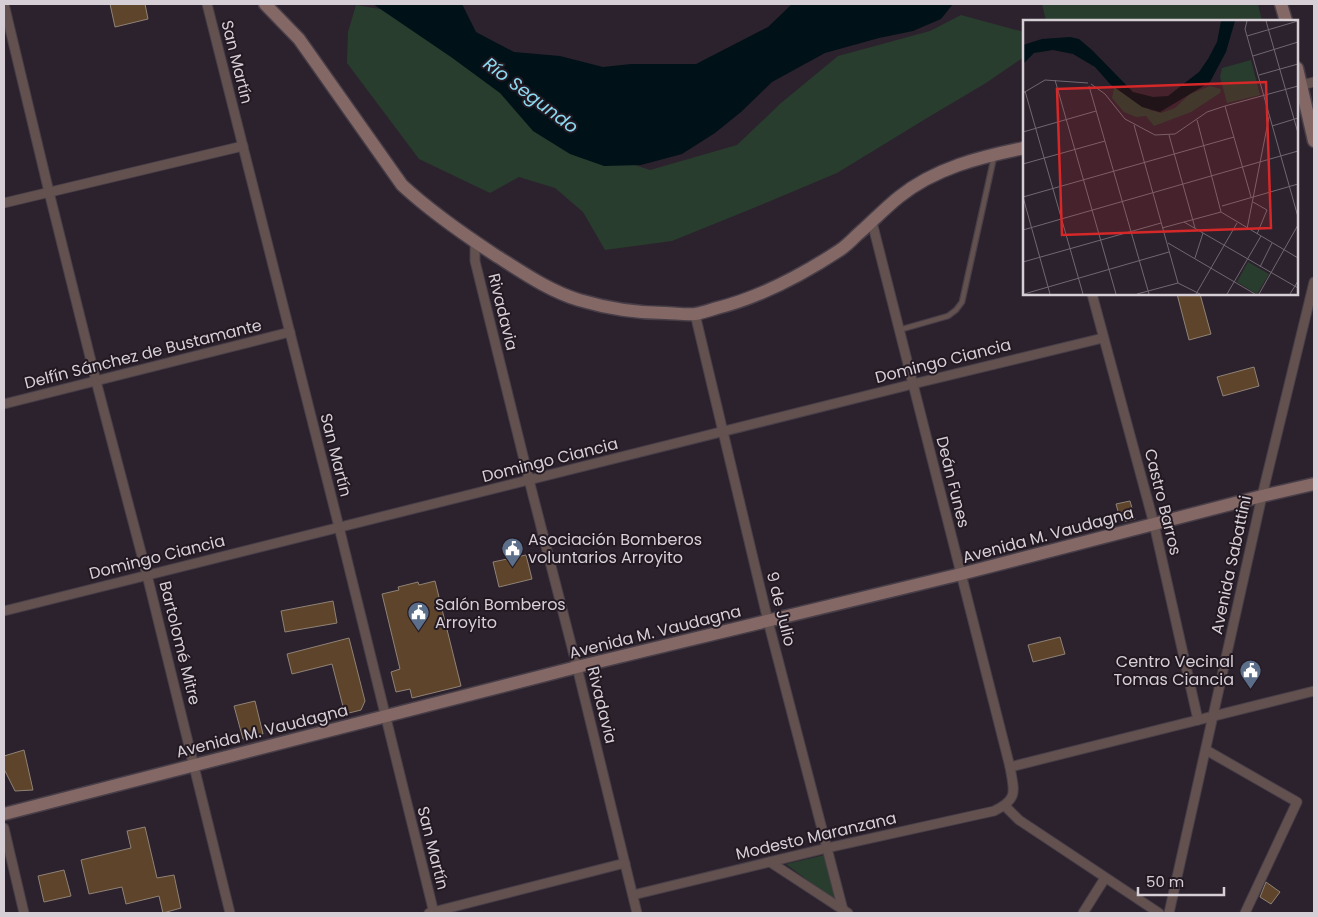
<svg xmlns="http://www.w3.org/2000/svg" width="1318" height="917" font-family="Poppins,sans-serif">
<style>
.green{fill:#283d2d}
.water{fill:#001117}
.building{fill:#5e442b;stroke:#8f8276}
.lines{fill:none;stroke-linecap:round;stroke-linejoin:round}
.lane-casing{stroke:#473e48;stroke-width:7}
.street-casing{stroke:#473e48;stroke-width:11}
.secondary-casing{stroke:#473e48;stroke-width:15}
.lane{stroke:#62514f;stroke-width:4.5}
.street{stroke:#62514f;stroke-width:9}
.secondary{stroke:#836866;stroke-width:12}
.labels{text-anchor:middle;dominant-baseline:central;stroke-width:4;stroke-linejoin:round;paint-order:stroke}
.street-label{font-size:16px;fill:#d6cfd6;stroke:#231923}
.poi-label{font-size:16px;fill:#d6cfd6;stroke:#231923;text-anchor:start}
.water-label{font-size:18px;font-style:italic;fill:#8cdaf0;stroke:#231923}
.inset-road{fill:none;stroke:#706771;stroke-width:1}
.view{fill:#d62828;fill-opacity:0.15;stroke:#d62828;stroke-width:2.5}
.inset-edge{fill:none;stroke:#d6cfd6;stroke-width:2.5}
</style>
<rect width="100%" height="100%" fill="#2c222d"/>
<g class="green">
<polygon points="1042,4 1258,4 1262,21 1046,21"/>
<polygon points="356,5 403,13 583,148 650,170 737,145 781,103 838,56 930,31 961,15 1024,32 1024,57 986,83 927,118 837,173 756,207 672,241 605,250 583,212 555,188 519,177 490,193 419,159 347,63 348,32"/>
<polygon points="825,855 835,901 786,864"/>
</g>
<polygon class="water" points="373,4 462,4 476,32 514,52 560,56 603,67 631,64 696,64 768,27 792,4 953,4 941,19 913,31 879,38 825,53 772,82 741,112 715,133 682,154 641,165 604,166 570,154 533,131 500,93 451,57"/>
<g class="building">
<polygon points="110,4 145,4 148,19 115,27"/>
<polygon points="1177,294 1200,294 1211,334 1189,340"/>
<polygon points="1254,367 1259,386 1223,396 1217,377"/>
<polygon points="1130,501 1135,519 1121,522 1116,504"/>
<polygon points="526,555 532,579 499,587 493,562"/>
<polygon points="435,581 461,686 412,698 410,689 396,692 391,672 400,669 382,594 399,590 398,587 418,582 419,585"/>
<polygon points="333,601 337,623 285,632 281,611"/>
<polygon points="1060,637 1065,654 1033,662 1028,645"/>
<polygon points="349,638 365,701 361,710 345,714 332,664 292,674 287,654"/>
<polygon points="255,701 263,734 243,739 234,706"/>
<polygon points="24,750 33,790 15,791 4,769 4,756"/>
<polygon points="145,827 157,878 174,875 181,908 163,913 159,896 126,904 122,887 89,894 81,860 131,848 127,831"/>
<polygon points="64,870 71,896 44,902 38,876"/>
<polygon points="1266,882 1280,892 1271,904 1260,897"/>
</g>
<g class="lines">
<defs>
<polyline id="lane" points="899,330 948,316 956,310 962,302 994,157"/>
<g id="street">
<polyline points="4,4 49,192 96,381 147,575 230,913"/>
<polyline points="207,4 339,527 434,913"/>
<polyline points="1297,86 1314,82"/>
<polyline points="4,203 243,146"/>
<polyline points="475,242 475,261 529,480 577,667 637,913"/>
<polyline points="1092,294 1154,524 1198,720"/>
<polyline points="695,314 768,621 843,910"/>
<polyline points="4,404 290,332"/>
<polyline points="4,611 913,384 1103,338"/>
<polyline points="1206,750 1297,802 1245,913"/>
<polyline points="1010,767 1314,691"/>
<polyline points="1005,806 1019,820 1159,913"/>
<polyline points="4,828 24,913"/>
<polyline points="770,862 848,913"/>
<path d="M633 895 827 848 994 811C1019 799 1014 791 1010 767L872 222"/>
<polyline points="429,913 625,863"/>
<polyline points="1083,913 1105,878"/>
<polyline points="1169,913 1262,496 1314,282"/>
</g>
<g id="secondary">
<path d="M265 4 299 39 402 185C430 211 463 234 495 255 522 272 549 291 579 300 606 308 636 313 665 313 674 313 685 315 695 314 702 313 710 310 717 308 761 297 802 275 840 250 846 246 851 241 857 235 871 223 884 209 899 197 935 168 980 157 1024 148"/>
<polyline points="1281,4 1286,21"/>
<polyline points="1297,68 1314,141"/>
<polyline points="4,814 577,667 961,574 1262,496 1314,484"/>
</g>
</defs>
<use href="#lane" class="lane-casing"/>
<use href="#street" class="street-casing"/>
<use href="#secondary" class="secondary-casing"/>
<use href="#lane" class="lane"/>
<use href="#street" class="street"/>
<use href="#secondary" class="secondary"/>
</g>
<defs>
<symbol id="civic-pin" viewBox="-11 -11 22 30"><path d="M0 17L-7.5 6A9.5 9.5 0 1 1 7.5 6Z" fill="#5c6f8a" stroke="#231923"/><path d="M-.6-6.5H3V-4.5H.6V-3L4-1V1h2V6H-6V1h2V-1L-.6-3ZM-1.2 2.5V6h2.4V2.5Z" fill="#fff"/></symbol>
</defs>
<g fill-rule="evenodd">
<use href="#civic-pin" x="500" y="536" width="25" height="34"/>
<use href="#civic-pin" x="406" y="600" width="25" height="34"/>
<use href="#civic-pin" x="1238" y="658" width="25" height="34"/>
</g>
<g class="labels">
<g class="street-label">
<text transform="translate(237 62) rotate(76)">San Martín</text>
<text transform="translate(503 312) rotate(76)">Rivadavia</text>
<text transform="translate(143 354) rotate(-14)">Delfín Sánchez de Bustamante</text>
<text transform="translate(943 361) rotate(-14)">Domingo Ciancia</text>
<text transform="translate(336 455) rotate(76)">San Martín</text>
<text transform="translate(550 460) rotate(-14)">Domingo Ciancia</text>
<text transform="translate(953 482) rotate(76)">Deán Funes</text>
<text transform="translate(1163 502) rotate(76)">Castro Barros</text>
<text transform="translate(1048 535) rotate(-15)">Avenida M. Vaudagna</text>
<text transform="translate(157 557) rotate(-14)">Domingo Ciancia</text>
<text transform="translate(1231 565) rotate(-78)">Avenida Sabattini</text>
<text transform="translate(781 609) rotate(76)">9 de Julio</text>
<text transform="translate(655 632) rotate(-14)">Avenida M. Vaudagna</text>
<text transform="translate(180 643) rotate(76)">Bartolomé Mitre</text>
<text transform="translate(602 705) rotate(76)">Rivadavia</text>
<text transform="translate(262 731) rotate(-14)">Avenida M. Vaudagna</text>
<text transform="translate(816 836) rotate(-13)">Modesto Maranzana</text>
<text transform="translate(433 848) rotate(76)">San Martín</text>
</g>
<g class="poi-label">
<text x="528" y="539">Asociación Bomberos<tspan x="528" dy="18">voluntarios Arroyito</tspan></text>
<text x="435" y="604">Salón Bomberos<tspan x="435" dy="18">Arroyito</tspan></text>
<text x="1234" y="661" text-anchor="end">Centro Vecinal<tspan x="1234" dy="18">Tomas Ciancia</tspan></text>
</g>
<g class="water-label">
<text transform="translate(531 95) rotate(37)">Río Segundo</text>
</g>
</g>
<g transform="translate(1023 20)">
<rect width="275" height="275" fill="#2c222d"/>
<path d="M228 40 237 75 204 83 197 57 199 48ZM187 66 198 69 197 73 168 92 131 106 123 96 113 97 101 92 89 78 91 68 98 69 127 90 138 93 152 88 167 74ZM225 242 246 254 234 274 214 262Z" fill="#283d2d"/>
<path d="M198 1H212L203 32 187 62 137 92 119 87 87 64 72 47 50 34 30 30 11 33 0 44V25L19 19 47 17 56 19 69 30 110 72 130 77 145 76 176 52 185 39 194 22Z" fill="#001117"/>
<path class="inset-road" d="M224 1 222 9 275 197M243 1 275 113M224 16 275 1M230 36 275 22M236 55 275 44M32 60 93 274M68 64 82 74 102 99 132 115 152 114 184 92 202 86M66 66 126 274M2 71 60 274M0 73 22 60 65 63M174 100 198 192M111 105 155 263M249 106 275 98M0 112 73 91M146 115 172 208M0 144 82 121M0 177 211 117M0 177 27 274M228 177 202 86 275 66M230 182 244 190 234 214M199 186 275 164M198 192 275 238M161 202 275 268M139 208 198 192M224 209 246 97M0 210 275 131M145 223 232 274M172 238 180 213M0 242 138 203M237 247 249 223M155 263 177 274M1 274 146 232M114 274 155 263M173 274 214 203M204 274 238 216M236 274 275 205M267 274 275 261"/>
<path class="view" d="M243 62 248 208 39 215 34 69Z"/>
<rect width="275" height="275" class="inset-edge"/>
</g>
<rect width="1318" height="917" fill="none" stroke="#d6cfd6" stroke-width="10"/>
<path d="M1138 887v8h86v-8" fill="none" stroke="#d6cfd6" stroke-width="2.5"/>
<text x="1146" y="887" font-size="15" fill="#d6cfd6" stroke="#231923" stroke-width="4" paint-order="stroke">50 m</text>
</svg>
